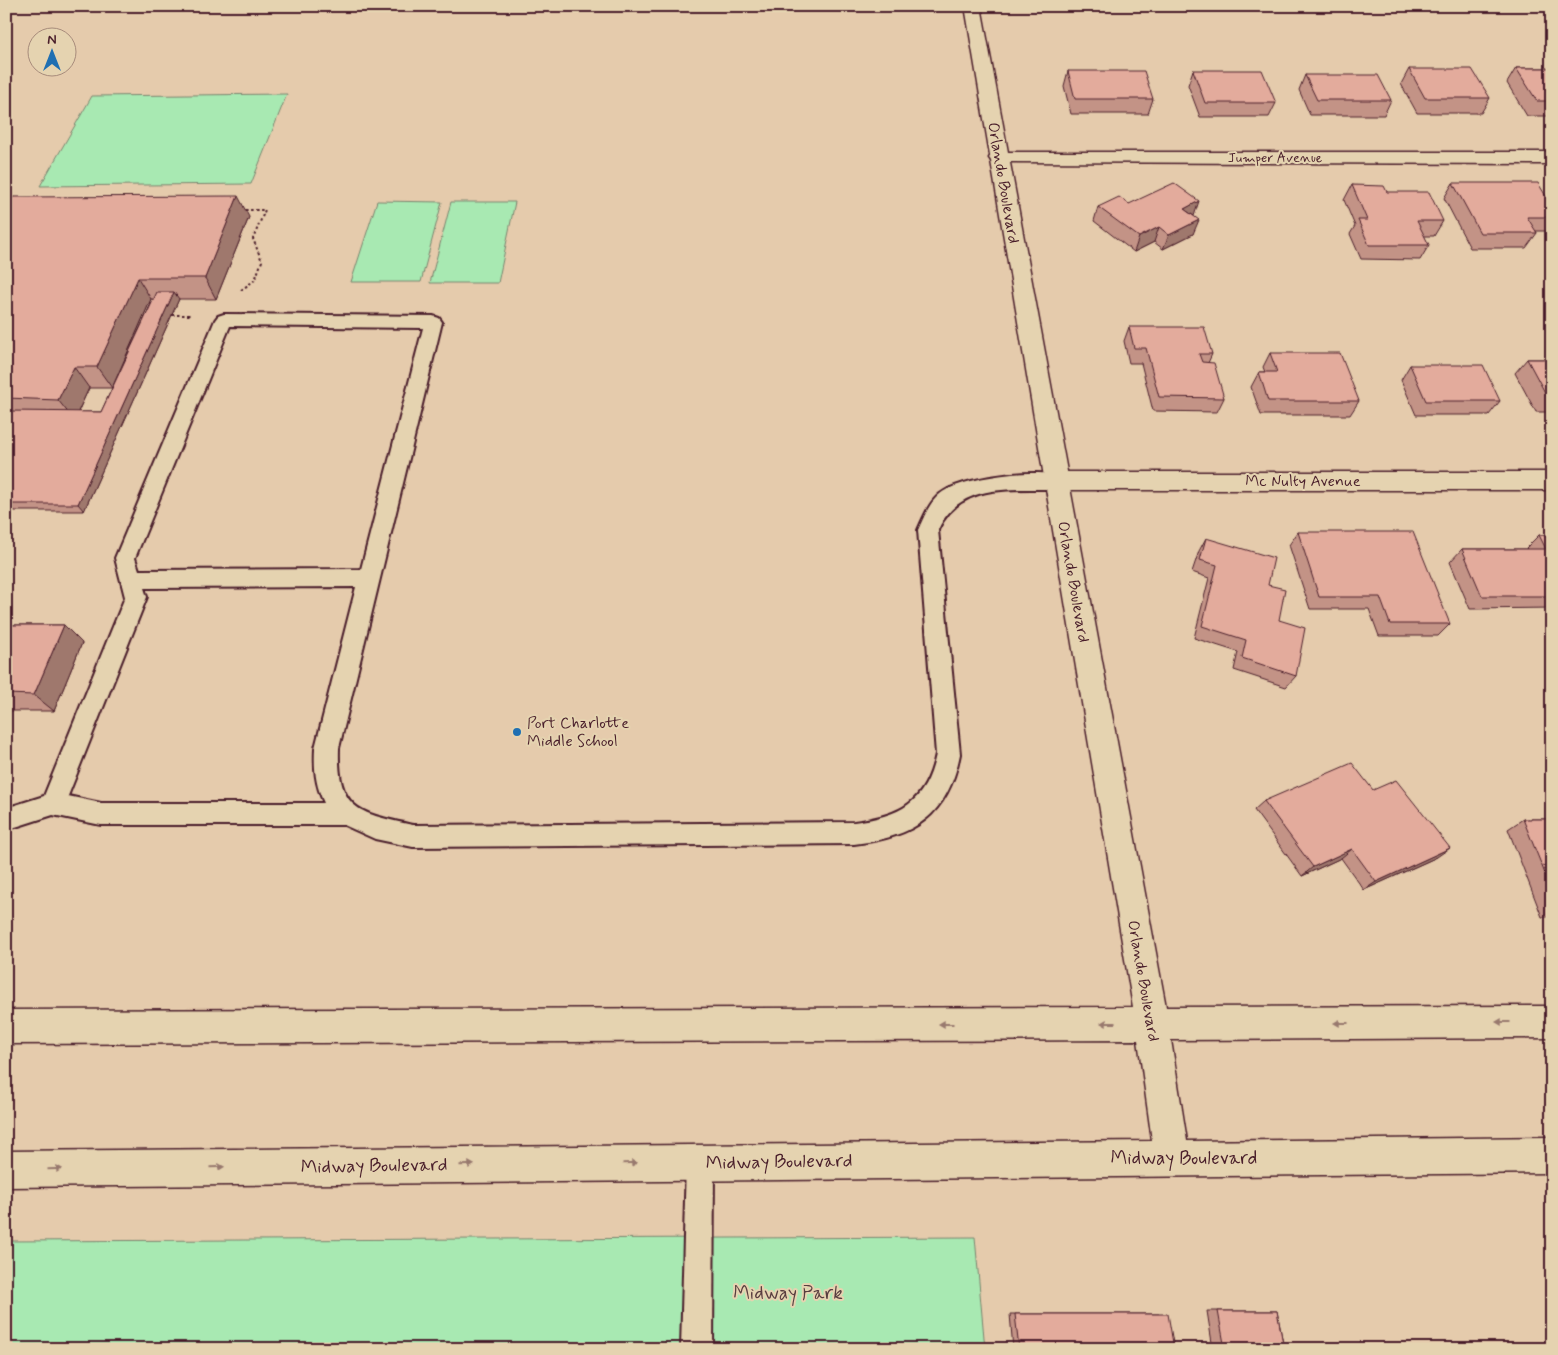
<svg xmlns="http://www.w3.org/2000/svg" width="1558" height="1355" font-family="Mynerve,sans-serif">
<style>
.green{fill:#a8e9b2;stroke:#79846e}
.lines{fill:none;stroke-linecap:round;stroke-linejoin:round}
.lane-casing{stroke:#4a1f2b;stroke-width:4}
.street-casing{stroke:#4a1f2b;stroke-width:3}
.secondary-casing{stroke:#4a1f2b;stroke-width:3}
.path{stroke:#4a1f2b;stroke-width:2;stroke-dasharray:2.5 2.5;stroke-linecap:butt}
.lane{fill:#e5d3b0;fill-rule:evenodd}
.street{fill:#e5d3b0;fill-rule:evenodd}
.secondary{fill:#e5d3b0;fill-rule:evenodd}
.wall{fill:#c39386;stroke:#4a1f2b;fill-rule:evenodd}
.shaded-wall{fill:#9f786d;stroke:#4a1f2b}
.building{fill:#e3ab9c;stroke:#4a1f2b}
.oneway{fill:#98796e}
.poi-dot{fill:#1f6fb2;stroke:#e5d3b0;stroke-width:2}
.labels{text-anchor:middle;dominant-baseline:central;stroke-width:4;stroke-linejoin:round;paint-order:stroke}
.far-street-label{font-size:14px;fill:#4a1f2b;stroke:#e5d3b0}
.street-label{font-size:16px;fill:#4a1f2b;stroke:#e5d3b0}
.poi-label{font-size:16px;fill:#4a1f2b;stroke:#e5d3b0;text-anchor:start}
.near-street-label{font-size:19px;fill:#4a1f2b;stroke:#e5d3b0}
.near-park-label{font-size:19px;fill:#583d3f;stroke:#e5d3b0}
</style>
<rect width="100%" height="100%" fill="#e5cbac"/>
<filter id="ink" filterUnits="userSpaceOnUse"><feTurbulence type="fractalNoise" baseFrequency=".02" numOctaves="2"/><feDisplacementMap in="SourceGraphic" scale="10" xChannelSelector="R" yChannelSelector="G"/><feConvolveMatrix kernelMatrix="1 2 1 2 8 2 1 2 1" color-interpolation-filters="sRGB"/></filter>
<g filter="url(#ink)">
<g class="green">
<polygon points="287,94 251,184 40,186 92,96"/>
<polygon points="377,201 442,202 421,282 351,282"/>
<polygon points="451,202 515,202 498,283 430,283"/>
<polygon points="975,1237 985,1349 6,1349 6,1241"/>
</g>
<g class="lines">
<defs>
<g id="lane">
<path d="M224 314 433 316 439 318 442 322 339 748C337 810 358 813 413 825L854 822C901 816 926 803 936 754L918 530C924 517 929 503 940 494 962 477 1036 468 1062 476L1065 481 1062 486 1055 489C1011 490 959 482 938 530L960 754C948 816 914 837 854 844L413 847 375 839 344 825H101L53 815 6 830V808L44 796 125 597 115 558 215 320 218 316ZM230 326 423 328 361 569 139 570 135 558ZM356 587 315 748C314 768 315 784 324 803H101L68 796 147 597 144 588Z"/>
<polygon points="700,1148 710,1152 714,1162 713,1349 681,1349 686,1162 690,1152"/>
</g>
<g id="street">
<polygon points="999,152 1552,152 1552,164 992,162 989,158 992,154"/>
<polygon points="1055,472 1552,472 1552,490 1055,490 1046,488 1043,481 1046,474"/>
</g>
<polygon id="secondary" points="965,6 981,6 1166,1007 1552,1006 1552,1038 1171,1040 1187,1141 1552,1137 1552,1173 6,1187 6,1151 1152,1141 1138,1040 6,1044 6,1010 1133,1007"/>
</defs>
<use href="#lane" class="lane-casing"/>
<use href="#street" class="street-casing"/>
<use href="#secondary" class="secondary-casing"/>
<g class="path">
<polyline points="241,290 255,280 262,261 253,239 265,210 242,210"/>
<polyline points="172,315 192,315"/>
</g>
<use href="#lane" class="lane"/>
<use href="#street" class="street"/>
<use href="#secondary" class="secondary"/>
</g>
<g class="wall">
<polygon points="1516,68 1552,68 1552,116 1527,116 1507,83"/>
<polygon points="1409,69 1490,98 1481,113 1417,113 1401,84"/>
<polygon points="1193,70 1276,103 1269,117 1200,117 1188,85"/>
<polygon points="1068,71 1153,99 1148,114 1071,114 1064,86"/>
<polygon points="1305,75 1391,100 1384,115 1310,115 1299,90"/>
<polygon points="1453,183 1552,206 1552,225 1547,231 1536,231 1537,233 1526,248 1470,248 1444,198"/>
<polygon points="1352,185 1387,192 1443,221 1434,236 1424,236 1429,245 1420,260 1361,259 1350,234 1355,226 1344,200"/>
<polygon points="1129,204 1194,216 1193,234 1163,249 1154,242 1134,252 1094,221 1098,207"/>
<path d="M6 209 249 217 216 299H179L84 511H6ZM151 299H153L101 412H78L89 388H112Z"/>
<polygon points="1129,327 1212,354 1208,363 1224,398 1217,412 1153,411 1141,363 1129,363 1124,341"/>
<polygon points="1270,353 1359,401 1350,415 1261,415 1251,387 1259,372 1265,372 1263,367"/>
<polygon points="1527,359 1552,359 1552,412 1536,412 1515,373"/>
<polygon points="1410,365 1500,401 1489,415 1416,415 1401,380"/>
<polygon points="1298,532 1450,624 1438,636 1379,636 1369,609 1310,609 1289,545"/>
<polygon points="1539,535 1552,535 1552,608 1470,609 1450,562 1462,549 1527,549 1526,548"/>
<polygon points="1206,538 1268,585 1296,676 1286,687 1234,670 1238,652 1194,638 1209,578 1192,572 1199,551"/>
<polygon points="6,625 64,625 82,643 54,711 6,711"/>
<polygon points="1373,790 1437,857 1364,890 1341,858 1302,876 1254,810 1264,801"/>
<polygon points="1523,819 1552,819 1552,917 1542,917 1508,829"/>
<polygon points="1207,1311 1277,1311 1284,1349 1213,1349"/>
<polygon points="1010,1314 1159,1314 1174,1349 1013,1349"/>
</g>
<g class="shaded-wall">
<polygon points="238,196 249,217 216,299 205,278"/>
<polygon points="1199,201 1194,216 1184,209"/>
<polygon points="1199,220 1193,234 1163,249 1169,235"/>
<polygon points="1159,227 1154,242 1134,252 1139,237"/>
<polygon points="138,278 151,299 112,388 97,367"/>
<polygon points="174,292 179,299 84,511 78,504"/>
<polygon points="74,367 89,388 74,420 58,400"/>
<polygon points="6,408 15,419 6,421"/>
<polygon points="64,625 82,643 54,711 34,695"/>
<polygon points="1450,848 1437,857 1364,890 1376,882"/>
<polygon points="1352,849 1341,858 1302,876 1313,867"/>
</g>
<g class="building">
<polygon points="1516,68 1552,68 1552,101 1537,101"/>
<polygon points="1409,69 1472,69 1490,98 1425,98"/>
<polygon points="1193,70 1262,70 1276,103 1205,103"/>
<polygon points="1068,71 1144,71 1153,99 1075,99"/>
<polygon points="1305,75 1378,75 1391,100 1317,100"/>
<polygon points="1174,183 1199,201 1184,209 1199,220 1169,235 1159,227 1139,237 1098,207 1119,197 1129,204"/>
<polygon points="1453,183 1538,183 1552,206 1552,217 1527,217 1537,233 1480,233"/>
<polygon points="1352,185 1384,186 1387,192 1429,192 1443,221 1417,221 1429,245 1369,245 1358,220 1367,220"/>
<polygon points="238,196 205,278 138,278 97,367 74,367 58,400 6,398 6,209 13,197"/>
<polygon points="157,292 174,292 78,504 6,504 6,417 9,411 101,412"/>
<polygon points="1129,327 1204,327 1212,354 1199,354 1202,362 1214,363 1224,398 1159,397 1146,348 1134,348"/>
<polygon points="1270,353 1340,353 1359,401 1268,401 1259,372 1277,372"/>
<polygon points="1527,359 1552,359 1552,398 1548,398"/>
<polygon points="1410,365 1483,365 1500,401 1426,401"/>
<polygon points="1298,532 1413,532 1450,624 1390,624 1380,597 1319,597"/>
<polygon points="1539,535 1552,535 1552,596 1482,596 1462,549 1546,549"/>
<polygon points="1206,538 1274,558 1268,585 1285,589 1279,620 1305,628 1296,676 1242,658 1246,640 1202,626 1217,565 1200,560"/>
<polygon points="6,625 64,625 34,695 6,694"/>
<polygon points="1352,763 1373,790 1396,780 1450,848 1376,882 1352,849 1313,867 1264,801"/>
<polygon points="1523,819 1552,819 1552,891"/>
<polygon points="1218,1311 1277,1311 1284,1349 1225,1349"/>
<polygon points="1015,1314 1168,1314 1174,1349 1019,1349"/>
</g>
<defs><path id="oneway-solid" d="M-6-.8H1V-3.2L6.5 0L1 3.2V.8H-6Z" transform="scale(1.25)"/></defs>
<g class="oneway">
<use href="#oneway-solid" transform="translate(1503 1022) rotate(180)"/>
<use href="#oneway-solid" transform="translate(1108 1023) rotate(180)"/>
<use href="#oneway-solid" transform="translate(1341 1023) rotate(180)"/>
<use href="#oneway-solid" transform="translate(946 1024) rotate(180)"/>
<use href="#oneway-solid" transform="translate(630 1163) rotate(-1)"/>
<use href="#oneway-solid" transform="translate(467 1165) rotate(-1)"/>
<use href="#oneway-solid" transform="translate(217 1167) rotate(-1)"/>
<use href="#oneway-solid" transform="translate(55 1169) rotate(-1)"/>
</g>
</g>
<circle class="poi-dot" cx="517" cy="732" r="5"/>
<g class="labels">
<g class="far-street-label">
<text x="1275" y="158">Jumper Avenue</text>
</g>
<g class="street-label">
<text transform="translate(1003 183) rotate(80)">Orlando Boulevard</text>
<text x="1303" y="481">Mc Nulty Avenue</text>
<text transform="translate(1073 582) rotate(80)">Orlando Boulevard</text>
<text transform="translate(1143 981) rotate(80)">Orlando Boulevard</text>
</g>
<g class="poi-label">
<text x="527" y="723">Port Charlotte<tspan x="527" dy="18">Middle School</tspan></text>
</g>
<g class="near-street-label">
<text x="1184" y="1158">Midway Boulevard</text>
<text transform="translate(779 1162) rotate(-1)">Midway Boulevard</text>
<text transform="translate(374 1166) rotate(-1)">Midway Boulevard</text>
</g>
<g class="near-park-label">
<text x="788" y="1293">Midway Park</text>
</g>
</g>
<rect width="1558" height="1355" fill="none" stroke="#e5d3b0" stroke-width="25"/>
<rect x="12" y="12" width="1533" height="1330" fill="none" stroke="#4a1f2b" stroke-width="2" filter="url(#ink)"/>
<g transform="translate(52 52)"><circle r="24" fill="#e5d3b0" stroke="#a78b7b"/>
<path d="M0-4L9 19L0 12L-9 19Z" fill="#1f6fb2"/>
<text y="-8" font-size="14" font-weight="bold" text-anchor="middle" fill="#4a1f2b">N</text>
</g>
</svg>
